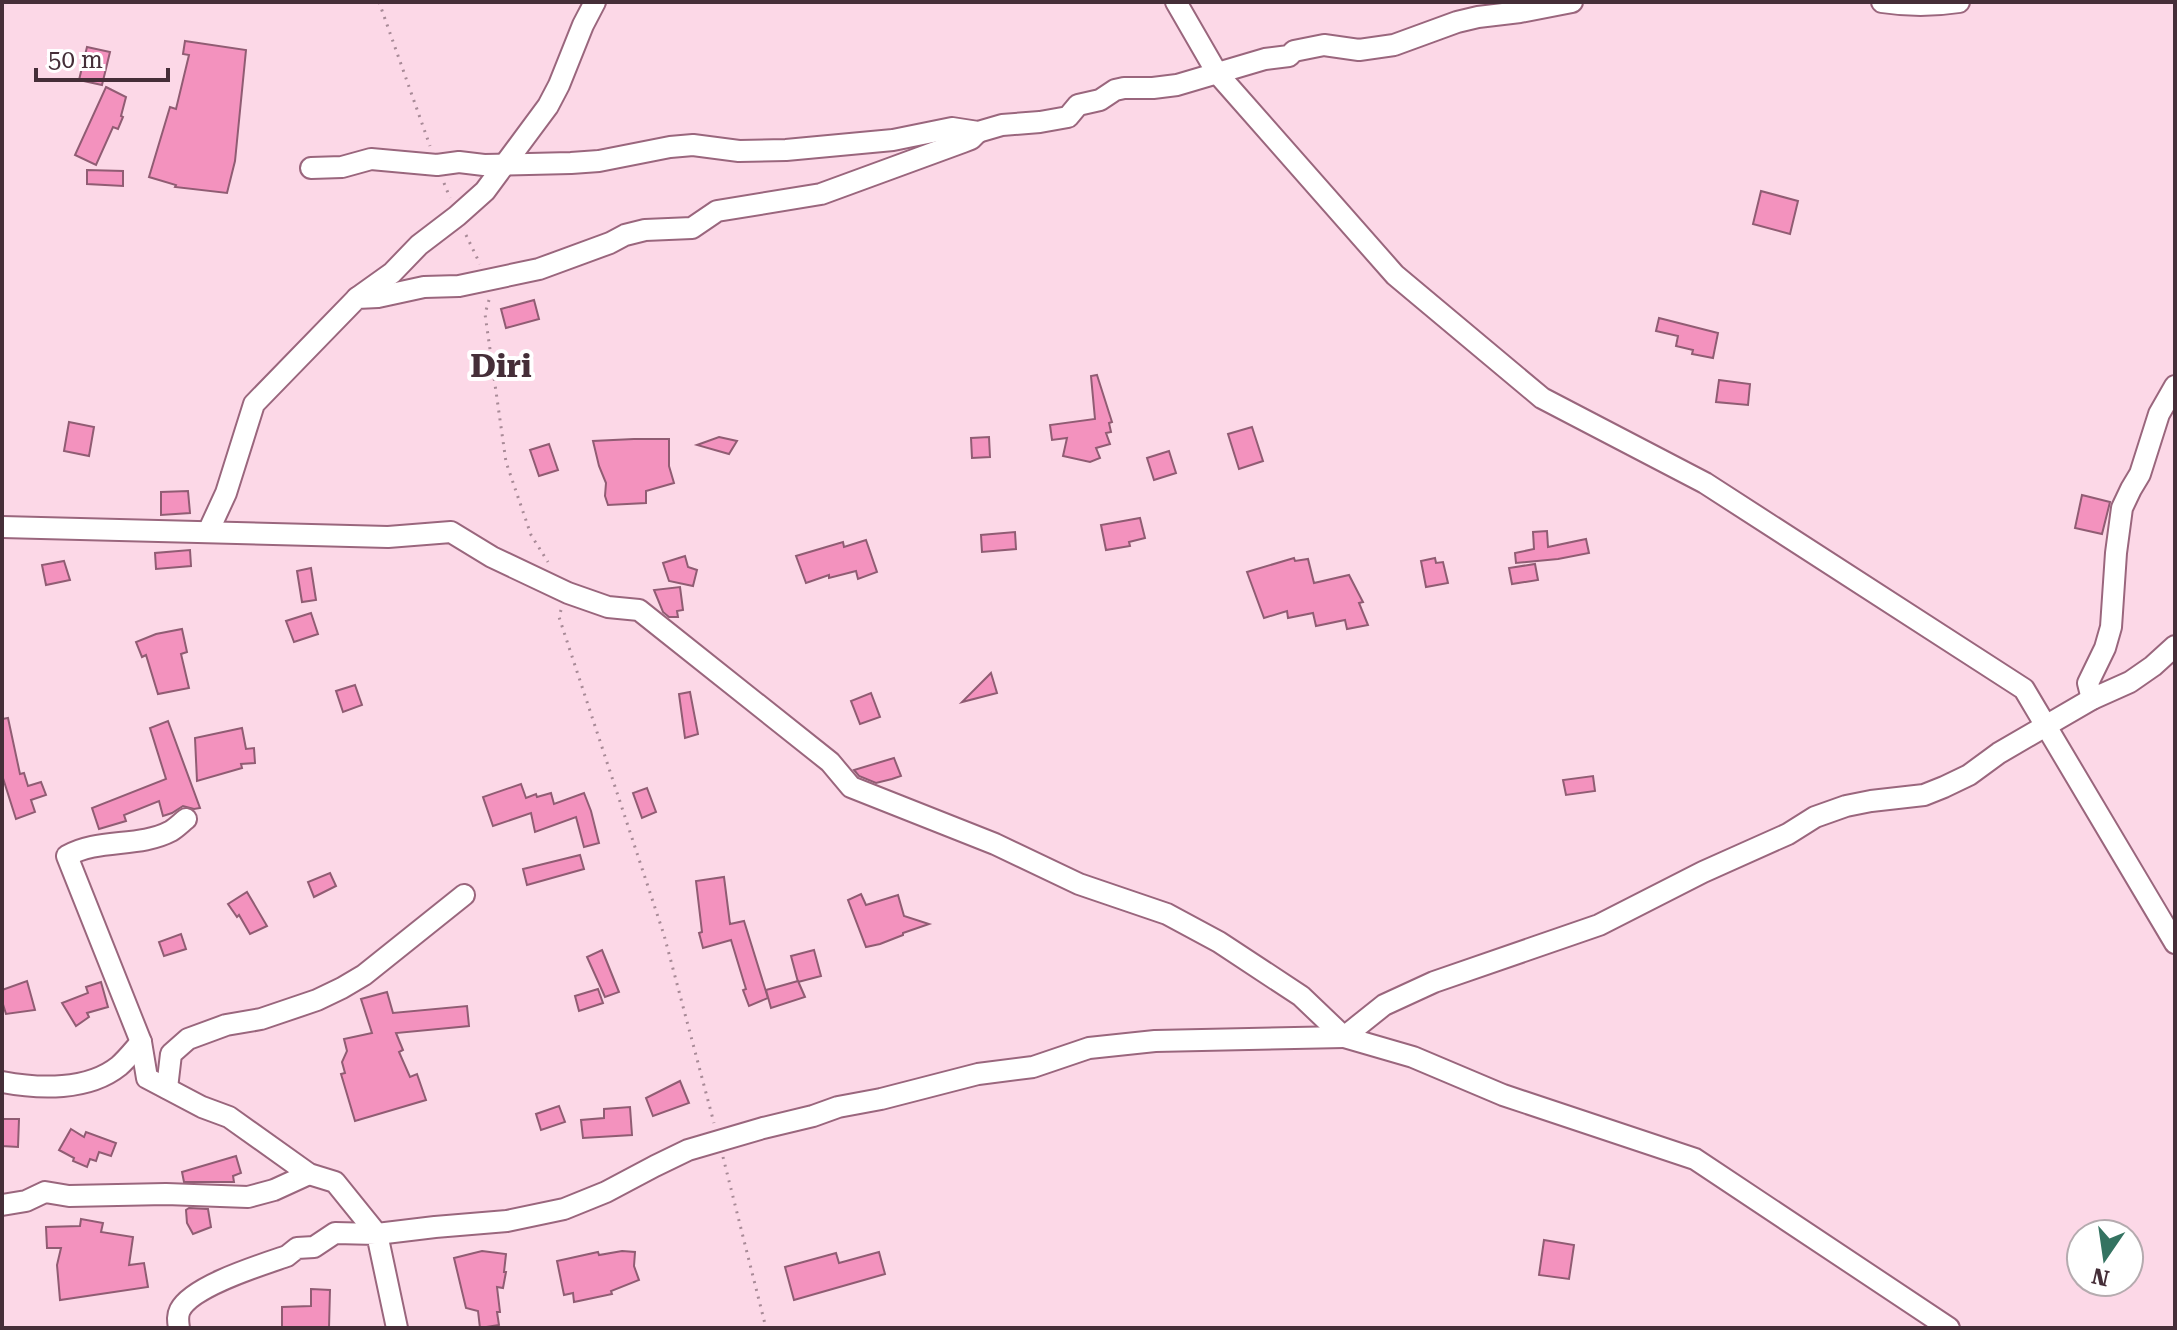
<svg xmlns="http://www.w3.org/2000/svg" width="2177" height="1330" font-family="'Roboto Serif',serif">
<style>
.building{fill:#f392be;stroke:#905c73;stroke-width:2}
.lines{fill:none;stroke-linecap:round;stroke-linejoin:round}
.minor-casing{stroke:#9a667d;stroke-width:24}
.path{stroke:#a88a97;stroke-width:3;stroke-dasharray:2 6;stroke-linecap:butt}
.minor{stroke:#fff;stroke-width:20}
.labels{text-anchor:middle;dominant-baseline:central;stroke-width:8;stroke-linejoin:round;paint-order:stroke}
.quarter-label{font-size:32px;font-weight:bold;fill:#452e38;stroke:#fff}
</style>
<rect width="100%" height="100%" fill="#fcd8e7"/>
<g class="building">
<polygon points="185,41 246,50 235,161 227,193 175,187 176,185 149,177 170,107 176,109 189,55 183,54"/>
<polygon points="87,47 110,52 102,85 79,80"/>
<polygon points="106,87 126,97 121,116 123,117 118,129 113,127 96,165 75,155"/>
<polygon points="87,170 123,171 123,186 87,184"/>
<polygon points="1761,191 1798,201 1790,234 1753,224"/>
<polygon points="534,300 539,319 506,328 501,309"/>
<polygon points="1659,318 1718,333 1713,358 1692,354 1693,350 1676,346 1678,336 1656,331"/>
<polygon points="1097,375 1112,422 1109,423 1111,432 1106,433 1110,444 1096,448 1100,458 1090,462 1063,456 1067,438 1052,440 1050,425 1095,419 1091,376"/>
<polygon points="1719,380 1750,384 1748,405 1716,402"/>
<polygon points="69,422 94,427 89,456 64,451"/>
<polygon points="1252,427 1263,461 1239,469 1228,434"/>
<polygon points="719,437 737,441 729,454 697,445"/>
<polygon points="989,437 990,457 972,458 971,438"/>
<polygon points="634,439 669,439 669,466 674,483 646,491 646,503 608,505 605,496 606,483 599,466 593,441"/>
<polygon points="549,444 558,470 539,476 530,450"/>
<polygon points="1169,451 1176,473 1154,480 1147,458"/>
<polygon points="188,491 190,513 161,515 161,492"/>
<polygon points="2082,495 2110,502 2102,534 2075,528"/>
<polygon points="1140,518 1145,538 1129,542 1130,546 1106,550 1101,525"/>
<polygon points="1547,531 1548,547 1586,539 1589,553 1558,559 1516,563 1515,553 1534,549 1533,532"/>
<polygon points="1015,532 1016,549 982,552 981,535"/>
<polygon points="866,540 877,572 858,579 856,571 829,578 829,575 806,583 796,556 843,542 844,547"/>
<polygon points="190,550 191,566 156,569 155,553"/>
<polygon points="685,556 688,567 697,570 693,586 669,581 663,563"/>
<polygon points="1294,558 1295,561 1308,559 1314,583 1349,575 1363,602 1359,603 1368,625 1347,629 1345,620 1316,626 1313,613 1288,618 1287,611 1264,618 1247,572"/>
<polygon points="1435,558 1436,563 1443,562 1448,583 1426,587 1421,561"/>
<polygon points="64,561 70,580 46,585 42,565"/>
<polygon points="1535,564 1538,580 1512,584 1509,568"/>
<polygon points="311,568 316,600 302,602 297,571"/>
<polygon points="680,587 683,610 677,611 678,617 669,617 663,612 654,590"/>
<polygon points="311,613 318,634 294,642 286,621"/>
<polygon points="182,629 187,652 181,654 189,688 158,694 146,655 142,657 136,642 156,634"/>
<polygon points="991,673 997,693 962,702"/>
<polygon points="355,685 362,705 343,712 336,691"/>
<polygon points="690,692 698,734 685,738 679,694"/>
<polygon points="871,693 880,717 860,724 851,701"/>
<polygon points="8,718 20,774 24,773 28,786 41,782 46,795 31,800 35,812 16,819 2,775 2,719"/>
<polygon points="168,721 200,808 194,809 183,806 172,813 163,816 159,801 124,815 126,821 99,829 92,808 166,779 150,728"/>
<polygon points="242,728 246,749 254,748 255,763 241,764 242,768 197,781 195,738"/>
<polygon points="894,758 901,776 892,779 876,783 859,776 854,770"/>
<polygon points="1593,776 1595,791 1566,795 1563,780"/>
<polygon points="521,784 526,798 536,794 537,797 551,793 554,804 584,793 591,811 599,843 584,847 576,817 535,832 531,813 493,826 483,797"/>
<polygon points="647,788 656,812 642,818 633,793"/>
<polygon points="580,855 584,869 527,885 523,869"/>
<polygon points="330,873 336,886 314,897 308,882"/>
<polygon points="724,877 730,924 744,921 768,998 749,1006 743,990 746,989 731,940 703,948 699,933 702,932 696,881"/>
<polygon points="247,892 267,926 250,934 239,915 237,917 228,904"/>
<polygon points="861,894 866,905 898,895 904,916 929,924 903,933 903,935 880,944 866,947 848,900"/>
<polygon points="181,934 186,949 164,956 159,942"/>
<polygon points="602,950 619,992 605,997 587,957"/>
<polygon points="814,950 821,976 798,982 791,956"/>
<polygon points="27,981 35,1010 6,1014 2,1001 2,990"/>
<polygon points="798,981 805,997 771,1008 766,990"/>
<polygon points="101,982 108,1007 87,1013 89,1017 76,1026 62,1003 88,993 86,987"/>
<polygon points="598,989 603,1003 579,1011 575,996"/>
<polygon points="387,992 393,1013 467,1006 469,1026 396,1033 403,1050 399,1052 410,1077 417,1074 426,1100 355,1121 341,1074 345,1073 342,1062 347,1051 344,1039 372,1033 361,999"/>
<polygon points="680,1081 689,1103 653,1116 646,1098"/>
<polygon points="559,1106 565,1122 541,1130 536,1114"/>
<polygon points="630,1107 632,1135 583,1138 581,1120 604,1118 604,1109"/>
<polygon points="2,1119 19,1119 18,1147 2,1146"/>
<polygon points="71,1129 84,1137 86,1132 116,1143 111,1156 99,1152 96,1161 90,1159 87,1167 73,1161 74,1158 59,1150"/>
<polygon points="236,1156 241,1173 233,1176 234,1182 184,1182 182,1172"/>
<polygon points="189,1208 208,1209 211,1227 193,1234 187,1223 186,1210"/>
<polygon points="81,1219 103,1223 101,1232 133,1237 129,1265 144,1263 148,1287 60,1300 57,1265 61,1248 47,1248 46,1227 80,1226"/>
<polygon points="1544,1240 1574,1245 1569,1279 1539,1275"/>
<polygon points="482,1251 506,1254 504,1272 506,1272 503,1288 497,1287 500,1312 497,1312 499,1325 480,1328 478,1311 466,1308 454,1258"/>
<polygon points="622,1251 635,1252 634,1266 639,1280 611,1291 612,1294 574,1302 573,1293 564,1295 557,1261 598,1252 599,1255"/>
<polygon points="879,1252 885,1274 794,1300 785,1267 836,1253 839,1263"/>
<polygon points="311,1289 330,1290 329,1328 282,1328 282,1307 311,1306"/>
</g>
<g class="lines">
<defs>
<g id="minor">
<polyline points="1176,2 1217,73 1395,275 1542,398 1705,483 2024,689 2175,943"/>
<path d="M1882 2C1908 6 1933 6 1959 2"/>
<polyline points="311,168 342,167 371,159 437,165 459,162 484,165 571,163 599,161 670,147 693,145 739,151 786,150 893,140 952,128 978,132 1002,125 1040,122 1068,117 1078,105 1100,100 1115,90 1124,88 1153,88 1177,85 1265,59 1289,56 1294,51 1324,45 1359,50 1394,45 1457,22 1478,17 1520,12 1572,2"/>
<polyline points="357,298 392,273 419,245 457,216 485,191 548,106 559,85 583,25 595,2"/>
<polyline points="2,527 388,537 451,532 492,557 568,593 608,607 639,610 830,762 851,787 995,844 1079,884 1167,914 1219,942 1301,996 1344,1037 1413,1057 1503,1095 1695,1159 1949,1328"/>
<polyline points="208,532 226,493 254,404 357,298 378,297 424,287 459,286 539,269 610,243 625,235 645,230 692,228 717,211 821,194 963,142 971,139 978,132"/>
<polyline points="2092,699 2088,683 2105,648 2111,627 2116,553 2122,508 2131,489 2140,474 2159,414 2175,386"/>
<path d="M186 819C181 823 176 828 171 831 139 848 98 838 67 856L141 1042 147 1078 202 1107 229 1117 309 1174 335 1182 377 1234 435 1227 507 1221 564 1209 606 1192 655 1166 688 1150 763 1128 813 1116 838 1107 881 1099 978 1074 1033 1067 1089 1048 1155 1041 1344 1037 1384 1005 1434 982 1599 925 1703 872 1788 834 1815 817 1846 806 1871 801 1924 795 1944 787 1969 775 1999 753 2092 699 2130 682 2153 666 2175 646"/>
<path d="M2 1082C39 1089 88 1091 119 1066 127 1059 134 1050 141 1042"/>
<polyline points="167,1088 171,1054 188,1039 226,1025 261,1019 317,1000 342,988 364,975 464,895"/>
<polyline points="2,1205 26,1201 45,1192 69,1196 166,1194 248,1197 274,1190 309,1174"/>
<path d="M179 1328C178 1321 177 1316 180 1310 192 1286 261 1265 287 1256L297 1248 314 1247 335 1233 377 1234 397 1328"/>
</g>
</defs>
<use href="#minor" class="minor-casing"/>
<g class="path">
<polyline points="379,2 430,146"/>
<polyline points="444,183 450,198"/>
<polyline points="466,235 480,264"/>
<polyline points="489,300 485,314 506,462 531,535 548,562"/>
<polyline points="561,610 559,617 664,935 714,1123"/>
<polyline points="723,1157 766,1328"/>
</g>
<use href="#minor" class="minor"/>
</g>
<g class="labels">
<g class="quarter-label">
<text x="501" y="366">Diri</text>
</g>
</g>
<rect width="2177" height="1330" fill="none" stroke="#452e38" stroke-width="8"/>
<g transform="translate(2105 1258) rotate(193)"><circle r="38" fill="#ffffff" stroke="#b5abaf" stroke-width="2"/>
<path d="M0-6L14 30L0 20L-14 30Z" fill="#347361"/>
<text y="-12" font-size="22" font-weight="bold" text-anchor="middle" fill="#452e38">N</text>
</g>
<path d="M36 68v12h132v-12" fill="none" stroke="#452e38" stroke-width="4"/>
<text x="48" y="68" font-size="24" fill="#452e38" stroke="#ffffff" stroke-width="6" paint-order="stroke">50 m</text>
</svg>
